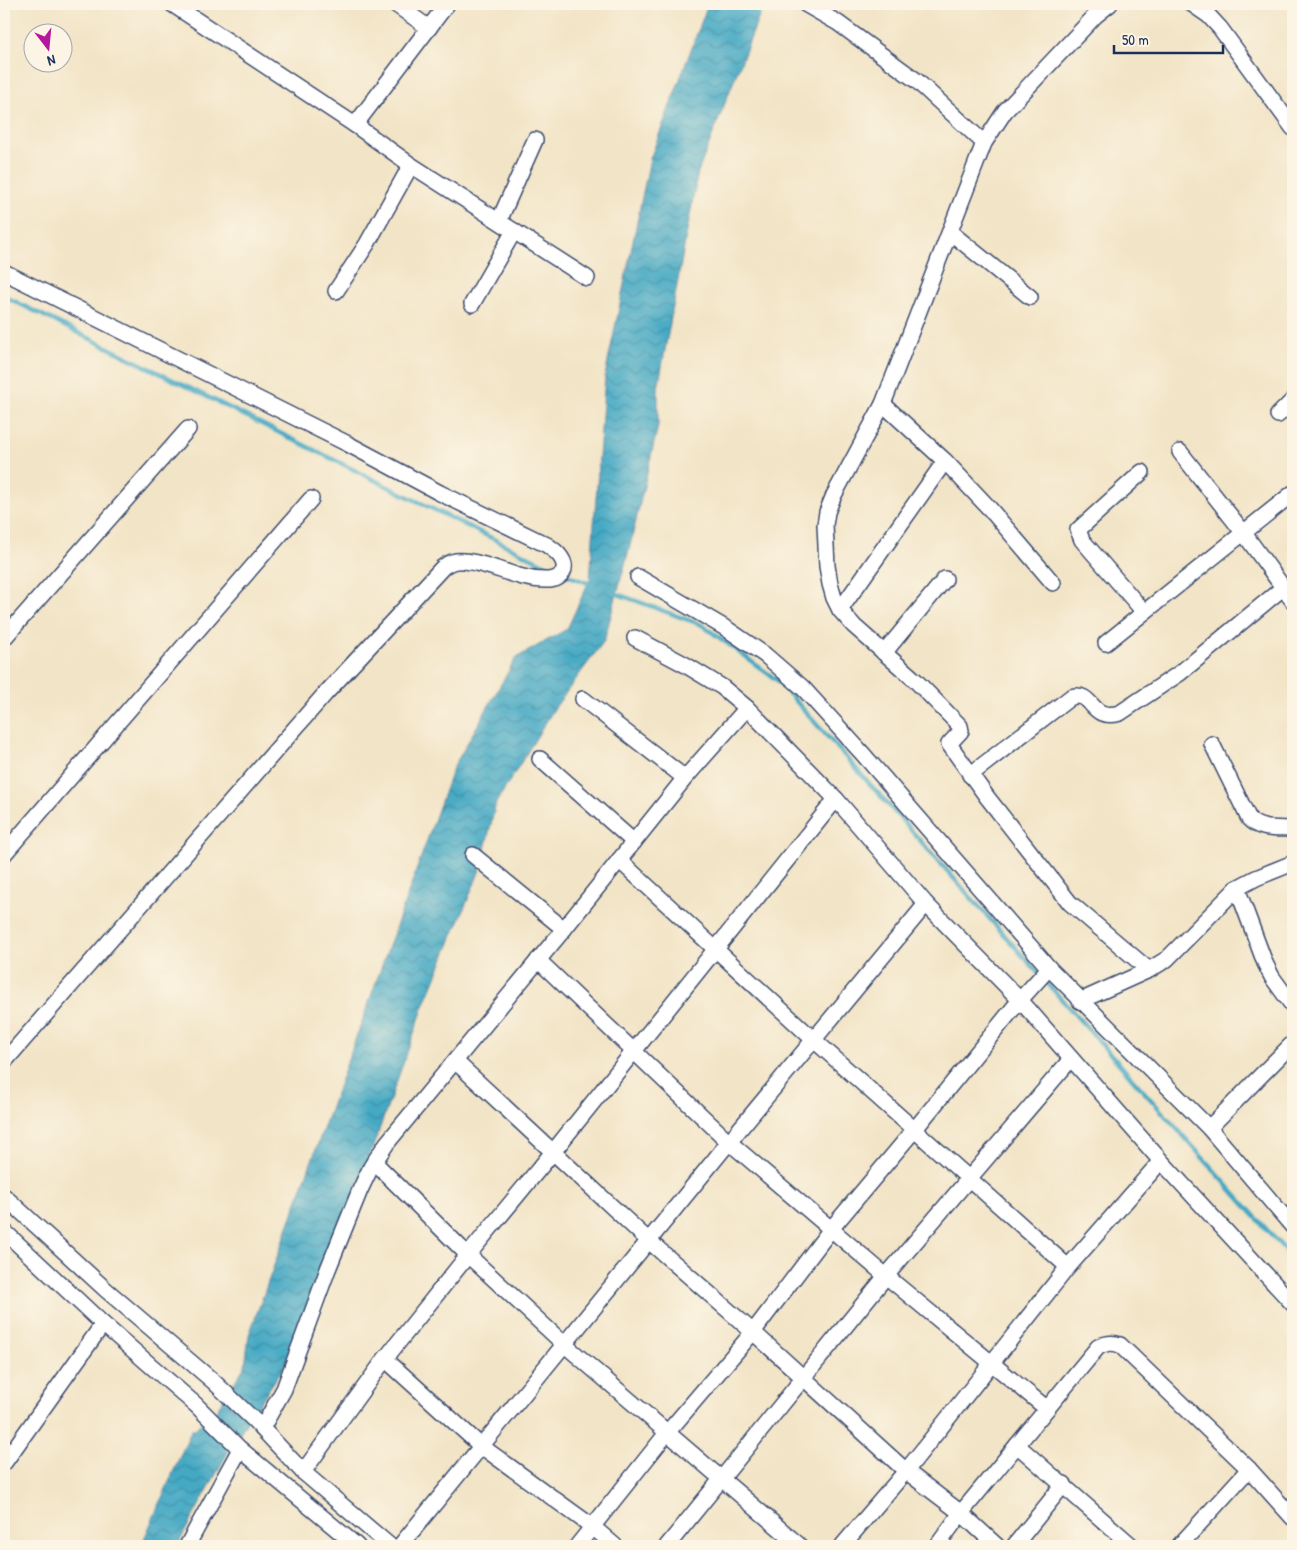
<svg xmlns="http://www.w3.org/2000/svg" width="1297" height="1550" font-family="'Patrick Hand',sans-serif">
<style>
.water{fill:url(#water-waves);stroke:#306c91}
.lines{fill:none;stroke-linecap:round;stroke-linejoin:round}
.stream{stroke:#44a9c4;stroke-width:4.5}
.street-casing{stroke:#3b4a6e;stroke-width:18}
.street{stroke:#fff;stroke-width:15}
</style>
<defs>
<pattern id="water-waves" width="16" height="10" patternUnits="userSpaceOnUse" patternTransform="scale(1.25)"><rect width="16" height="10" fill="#44a9c4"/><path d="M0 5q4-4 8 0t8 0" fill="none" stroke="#388aa2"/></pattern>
</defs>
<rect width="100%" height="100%" fill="#fcf5e5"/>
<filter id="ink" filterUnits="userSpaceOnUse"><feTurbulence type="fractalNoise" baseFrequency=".02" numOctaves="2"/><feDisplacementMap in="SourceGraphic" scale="10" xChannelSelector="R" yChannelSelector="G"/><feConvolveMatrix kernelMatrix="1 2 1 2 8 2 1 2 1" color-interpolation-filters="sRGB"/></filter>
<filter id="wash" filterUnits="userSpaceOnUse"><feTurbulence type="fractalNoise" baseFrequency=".0096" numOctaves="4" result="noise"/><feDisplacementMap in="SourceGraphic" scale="20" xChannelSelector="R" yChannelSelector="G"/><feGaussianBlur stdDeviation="1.12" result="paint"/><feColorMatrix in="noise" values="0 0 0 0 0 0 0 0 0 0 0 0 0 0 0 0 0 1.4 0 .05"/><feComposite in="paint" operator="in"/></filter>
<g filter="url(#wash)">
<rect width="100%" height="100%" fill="#f2e4c6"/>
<polygon class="water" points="708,4 764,4 698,172 658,388 658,426 630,546 604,641 554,709 496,803 480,870 424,1006 370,1155 283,1368 233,1443 177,1546 141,1546 191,1431 213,1415 245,1366 249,1335 453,768 516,658 567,629 590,579 605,376 650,159"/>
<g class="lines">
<g class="stream">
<polyline points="4,296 560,572 593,585"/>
<polyline points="612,592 702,625 778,681 1293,1259"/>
</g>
</g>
</g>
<g filter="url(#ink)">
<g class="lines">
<defs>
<g id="street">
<polyline points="172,4 355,125 411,165 587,278"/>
<polyline points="395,4 429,28"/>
<polyline points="805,4 838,23 917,81 984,143"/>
<polyline points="1110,4 1095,16 1005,111 984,143 883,404 834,495 827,512 825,525 827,566 830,584 834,598 840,610 854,626 915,680 960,726 961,731 949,744 987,797 1070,903 1149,970"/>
<polyline points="1192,4 1208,15 1220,28 1293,128"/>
<polyline points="355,125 447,4"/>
<polyline points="499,221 535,140"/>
<polyline points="950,232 1030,297"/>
<path d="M4 272 348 444 440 493 547 545C551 548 556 551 559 555 570 568 562 580 547 580 518 581 492 563 464 561 455 560 450 562 443 567L325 694 4 1062"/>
<polyline points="336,291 367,244 411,165"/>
<polyline points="472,304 514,231"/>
<polyline points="883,404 945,461 990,509 1053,583"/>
<polyline points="1278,415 1293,400"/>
<polyline points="1180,452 1243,532 1293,601"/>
<polyline points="1142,472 1078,530 1082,540 1144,612"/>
<polyline points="638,577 727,629 765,655 803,688 862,753 1049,968 1209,1128 1293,1227"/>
<polyline points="840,610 945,461"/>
<polyline points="4,638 188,429"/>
<polyline points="635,638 684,664 722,687 747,708 836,799 926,904 1020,1000 1161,1161 1293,1304"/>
<polyline points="1106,643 1293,493"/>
<polyline points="884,653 945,579"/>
<polyline points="583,699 685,778"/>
<path d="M1212 744 1249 819C1260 831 1278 828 1293 829"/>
<polyline points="540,759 634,842"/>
<path d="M970 775 1071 697C1094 690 1089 722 1120 713L1180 673 1284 587"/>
<polyline points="4,854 311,499"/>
<polyline points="473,855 564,929"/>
<polyline points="619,860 814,1040 1068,1267"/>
<polyline points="1237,888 1265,963 1272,977 1293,1006"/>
<polyline points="538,960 729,1142 886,1276 1046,1408"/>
<polyline points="1080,1001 1149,970 1167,959 1237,888 1256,878 1293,863"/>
<polyline points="455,1061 649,1241 753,1332 906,1471 961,1513 997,1546"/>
<polyline points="1209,1128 1293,1043"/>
<polyline points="374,1162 468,1255 565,1345 800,1546"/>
<polyline points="4,1196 105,1289 214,1382 255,1421 303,1472 390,1546"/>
<polyline points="4,1231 103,1324 196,1405 240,1449 357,1546"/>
<polyline points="385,1359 481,1446 593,1527 615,1546"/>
<polyline points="262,1428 284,1389 328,1269 360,1190 371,1167 387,1143 564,929 685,778 747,708"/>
<polyline points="1017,1445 1132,1546"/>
<polyline points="4,1463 103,1324"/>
<polyline points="303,1472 385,1359 468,1255 553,1152 836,799"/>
<polyline points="187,1546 240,1449"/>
<polyline points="400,1546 729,1142 926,904"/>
<polyline points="577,1546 667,1433 753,1332 831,1229 915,1129 1020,1000 1049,968"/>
<polyline points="667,1546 886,1276 1071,1059"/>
<polyline points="842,1546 906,1471 1068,1267 1161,1161"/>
<path d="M937 1546 961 1513 1098 1347C1106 1343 1112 1342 1120 1345L1249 1469 1293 1518"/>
<polyline points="1014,1546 1064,1484"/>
<polyline points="1179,1546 1249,1469"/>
</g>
</defs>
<use href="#street" class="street-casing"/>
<use href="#street" class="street"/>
</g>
</g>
<rect width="1297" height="1550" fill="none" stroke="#fcf5e5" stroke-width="20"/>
<g transform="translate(48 48) rotate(164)"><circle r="24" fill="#fcf5e5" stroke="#a2a6af"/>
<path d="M0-4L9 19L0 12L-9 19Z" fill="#b5179e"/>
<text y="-8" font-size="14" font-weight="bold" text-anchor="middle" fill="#1b2f5e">N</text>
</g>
<path d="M1114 45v8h109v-8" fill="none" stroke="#1b2f5e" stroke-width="2.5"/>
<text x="1122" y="45" font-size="15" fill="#1b2f5e" stroke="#fcf5e5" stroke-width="4" paint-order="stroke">50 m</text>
</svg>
